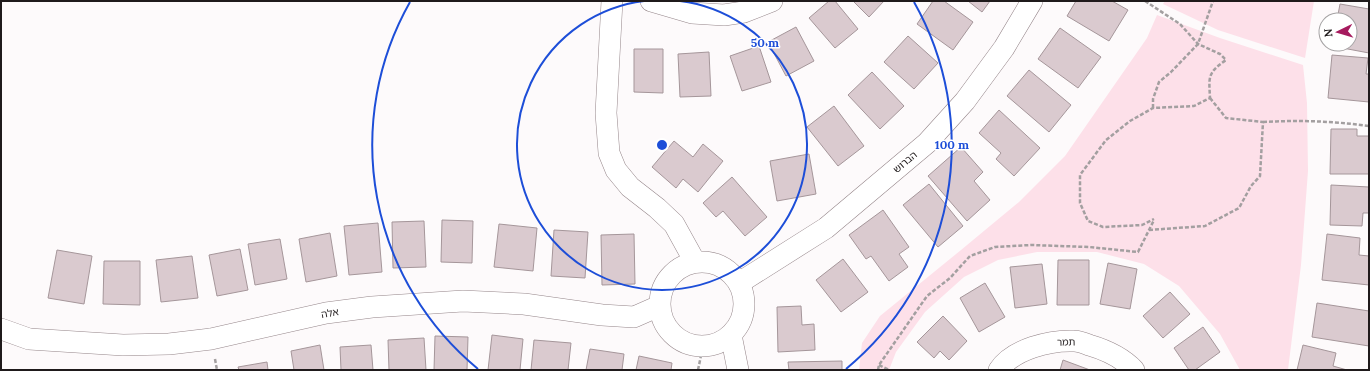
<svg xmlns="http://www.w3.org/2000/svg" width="1370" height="371" font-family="Lora,'Noto Sans Hebrew',serif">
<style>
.green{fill:#fde0e9}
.building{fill:#dacacf;stroke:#a5969a}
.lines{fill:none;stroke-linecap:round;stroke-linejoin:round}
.street-casing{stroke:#95868a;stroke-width:22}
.path{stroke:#a39fa0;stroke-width:2.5;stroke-dasharray:4 2;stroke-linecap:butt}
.street{stroke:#fff;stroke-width:21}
.ring{fill:none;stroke:#1d4ed8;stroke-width:2}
.labels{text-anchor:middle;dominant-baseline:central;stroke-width:3;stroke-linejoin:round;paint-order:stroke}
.street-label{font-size:10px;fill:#1f1a1b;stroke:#fff}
.centre{fill:#1d4ed8;stroke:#fff;stroke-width:2}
.ring-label{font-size:12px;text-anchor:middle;font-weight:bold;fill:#1d4ed8;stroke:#fff;stroke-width:3;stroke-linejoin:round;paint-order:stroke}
</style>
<rect width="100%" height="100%" fill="#fdfafb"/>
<g class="green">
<polygon points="1165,1 1314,1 1305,58 1218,30 1163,4"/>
<polygon points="1157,15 1220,38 1303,65 1307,103 1308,171 1301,265 1288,370 1240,370 1220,334 1179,286 1144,264 1097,252 1037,252 998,260 964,277 925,312 896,352 889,370 859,370 862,343 880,316 961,250 1019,202 1065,156 1147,38"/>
</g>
<g class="building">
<polygon points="829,1 835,1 858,29 835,48 809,18"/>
<polygon points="853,1 884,1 869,17"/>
<polygon points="933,1 944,1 973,22 953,50 917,24"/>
<polygon points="968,1 990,1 982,12"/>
<polygon points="1076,1 1112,1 1128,10 1109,41 1067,16"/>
<polygon points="1340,4 1369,9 1369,53 1332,46 1332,44 1350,44 1350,20 1337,20"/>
<polygon points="796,27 814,61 786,76 768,42"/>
<polygon points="1060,28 1101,57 1078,88 1038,59"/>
<polygon points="908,36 938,63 914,89 884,62"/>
<polygon points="759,46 771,82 742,91 730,56"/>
<polygon points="634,49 663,49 663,93 634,92"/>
<polygon points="709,52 711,96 680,97 678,54"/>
<polygon points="1332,55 1368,58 1366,74 1369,74 1369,102 1328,98"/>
<polygon points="1029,70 1071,105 1049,132 1007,96"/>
<polygon points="872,72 904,106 880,129 848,95"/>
<polygon points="834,106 864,146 838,166 807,127"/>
<polygon points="999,110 1040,148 1014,176 996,159 1001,153 979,133"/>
<polygon points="1331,129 1357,129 1357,136 1369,136 1369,174 1330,174"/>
<polygon points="674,141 693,157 703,144 723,161 698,192 683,179 676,188 652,167"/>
<polygon points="961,147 983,172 974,181 990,200 967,221 928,176"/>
<polygon points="809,154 816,194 777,201 770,161"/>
<polygon points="732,177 767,217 745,236 723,211 716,217 703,203"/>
<polygon points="929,184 963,226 938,247 903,205"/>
<polygon points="1331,185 1369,187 1369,213 1363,213 1362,226 1330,225"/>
<polygon points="883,210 909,247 899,254 908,267 889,281 871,256 866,259 849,235"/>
<polygon points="442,220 473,221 472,263 441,262"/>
<polygon points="424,221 426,267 393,268 392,222"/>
<polygon points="378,223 382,272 349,275 344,226"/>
<polygon points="499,224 537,228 533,271 494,267"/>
<polygon points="554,230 588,232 585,278 551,276"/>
<polygon points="330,233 337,276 306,282 299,239"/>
<polygon points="634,234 635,284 602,285 601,235"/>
<polygon points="1327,234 1360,238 1359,255 1369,256 1369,285 1322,280"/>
<polygon points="280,239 287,279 255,285 248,244"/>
<polygon points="240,249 248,290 217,296 209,255"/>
<polygon points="57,250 92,256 84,304 48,298"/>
<polygon points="192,256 198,298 161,302 156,260"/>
<polygon points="843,259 868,292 841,312 816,280"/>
<polygon points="1058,260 1089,260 1089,305 1057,305"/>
<polygon points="104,261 140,261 140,305 103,304"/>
<polygon points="1108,263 1137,269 1130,309 1100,304"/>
<polygon points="1042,264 1047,304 1015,308 1010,267"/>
<polygon points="985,283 1005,317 979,332 960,298"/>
<polygon points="1170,292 1190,314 1163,338 1143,316"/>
<polygon points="1317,303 1369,311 1369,346 1312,337"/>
<polygon points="801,306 802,325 814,324 815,350 778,352 777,307"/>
<polygon points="943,316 967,341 949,360 940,351 934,358 917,342"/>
<polygon points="1203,327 1220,352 1195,370 1189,370 1174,348"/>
<polygon points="492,335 523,339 520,370 488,370"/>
<polygon points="435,336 468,337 467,370 434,370"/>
<polygon points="424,338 426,370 389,370 388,340"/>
<polygon points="534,340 571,343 568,370 531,370"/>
<polygon points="320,345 324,370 294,370 291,351"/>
<polygon points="371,345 373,370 341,370 340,347"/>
<polygon points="1303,345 1336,353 1333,366 1347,370 1297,370"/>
<polygon points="590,349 624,354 622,370 586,370"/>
<polygon points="639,356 672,363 671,370 636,370"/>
<polygon points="1063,360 1090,370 1060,370"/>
<polygon points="842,361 842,370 789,370 788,362"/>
<polygon points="267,362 268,370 239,370 238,367"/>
</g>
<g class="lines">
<defs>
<g id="street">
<polyline points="612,1 606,113 609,153 616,170 630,187 657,208 674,224 695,262"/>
<polyline points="651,1 692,13 724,15 744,12 772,1"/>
<circle cx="702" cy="304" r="42"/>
<polyline points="739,283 826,228 927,143 965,101 1004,48 1032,1"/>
<polyline points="1,329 29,339 123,345 169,344 211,339 326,313 372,307 463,301 524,304 602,315 634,317 659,306"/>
<polyline points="731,335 738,370"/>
<path d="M999 370C1013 349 1050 340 1074 341 1079 341 1084 343 1089 345 1106 350 1122 357 1134 370"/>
</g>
</defs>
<use href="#street" class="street-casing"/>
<g class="path">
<path d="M1145 1 1180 24 1198 44 1220 54 1226 60C1207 73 1209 77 1210 98L1194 106 1153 108 1130 121 1106 140 1080 175V203L1088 221 1103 227 1142 225 1154 219"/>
<polyline points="1153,108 1153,99 1159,82 1171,72 1198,44 1213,1"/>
<path d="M1263 122C1298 120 1333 121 1369 126"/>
<polyline points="1149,230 1205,226 1239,208 1251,186 1260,176 1263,122 1226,118 1210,98"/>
<polyline points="215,359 217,370"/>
<polyline points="879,365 889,370"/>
<polyline points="698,370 703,346"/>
<polyline points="878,370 879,365 927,296 950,278 970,256 995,247 1031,245 1089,247 1138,252 1154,220"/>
</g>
<use href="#street" class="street"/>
</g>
<g class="ring">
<path d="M680 1A145 145 0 1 1 644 1"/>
<path d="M478 369A290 290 0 0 1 410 2M914 2A290 290 0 0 1 846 369"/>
</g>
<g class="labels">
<g class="street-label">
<text transform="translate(905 162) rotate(-40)">הברוש</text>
<text transform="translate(330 313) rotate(-10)">אלה</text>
<text transform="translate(1066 342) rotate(-1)">תמר</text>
</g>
</g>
<circle cx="662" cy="145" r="6" class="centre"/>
<g class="ring-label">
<text x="765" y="47">50 m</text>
<text x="952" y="149">100 m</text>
</g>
<rect width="1370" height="371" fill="none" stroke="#1f1a1b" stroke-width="4"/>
<g transform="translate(1338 32) rotate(265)"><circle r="19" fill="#ffffff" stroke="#a5a3a4"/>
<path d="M0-3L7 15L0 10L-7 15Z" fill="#a61a5e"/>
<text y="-6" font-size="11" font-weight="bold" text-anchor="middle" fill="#1f1a1b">N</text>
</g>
</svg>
